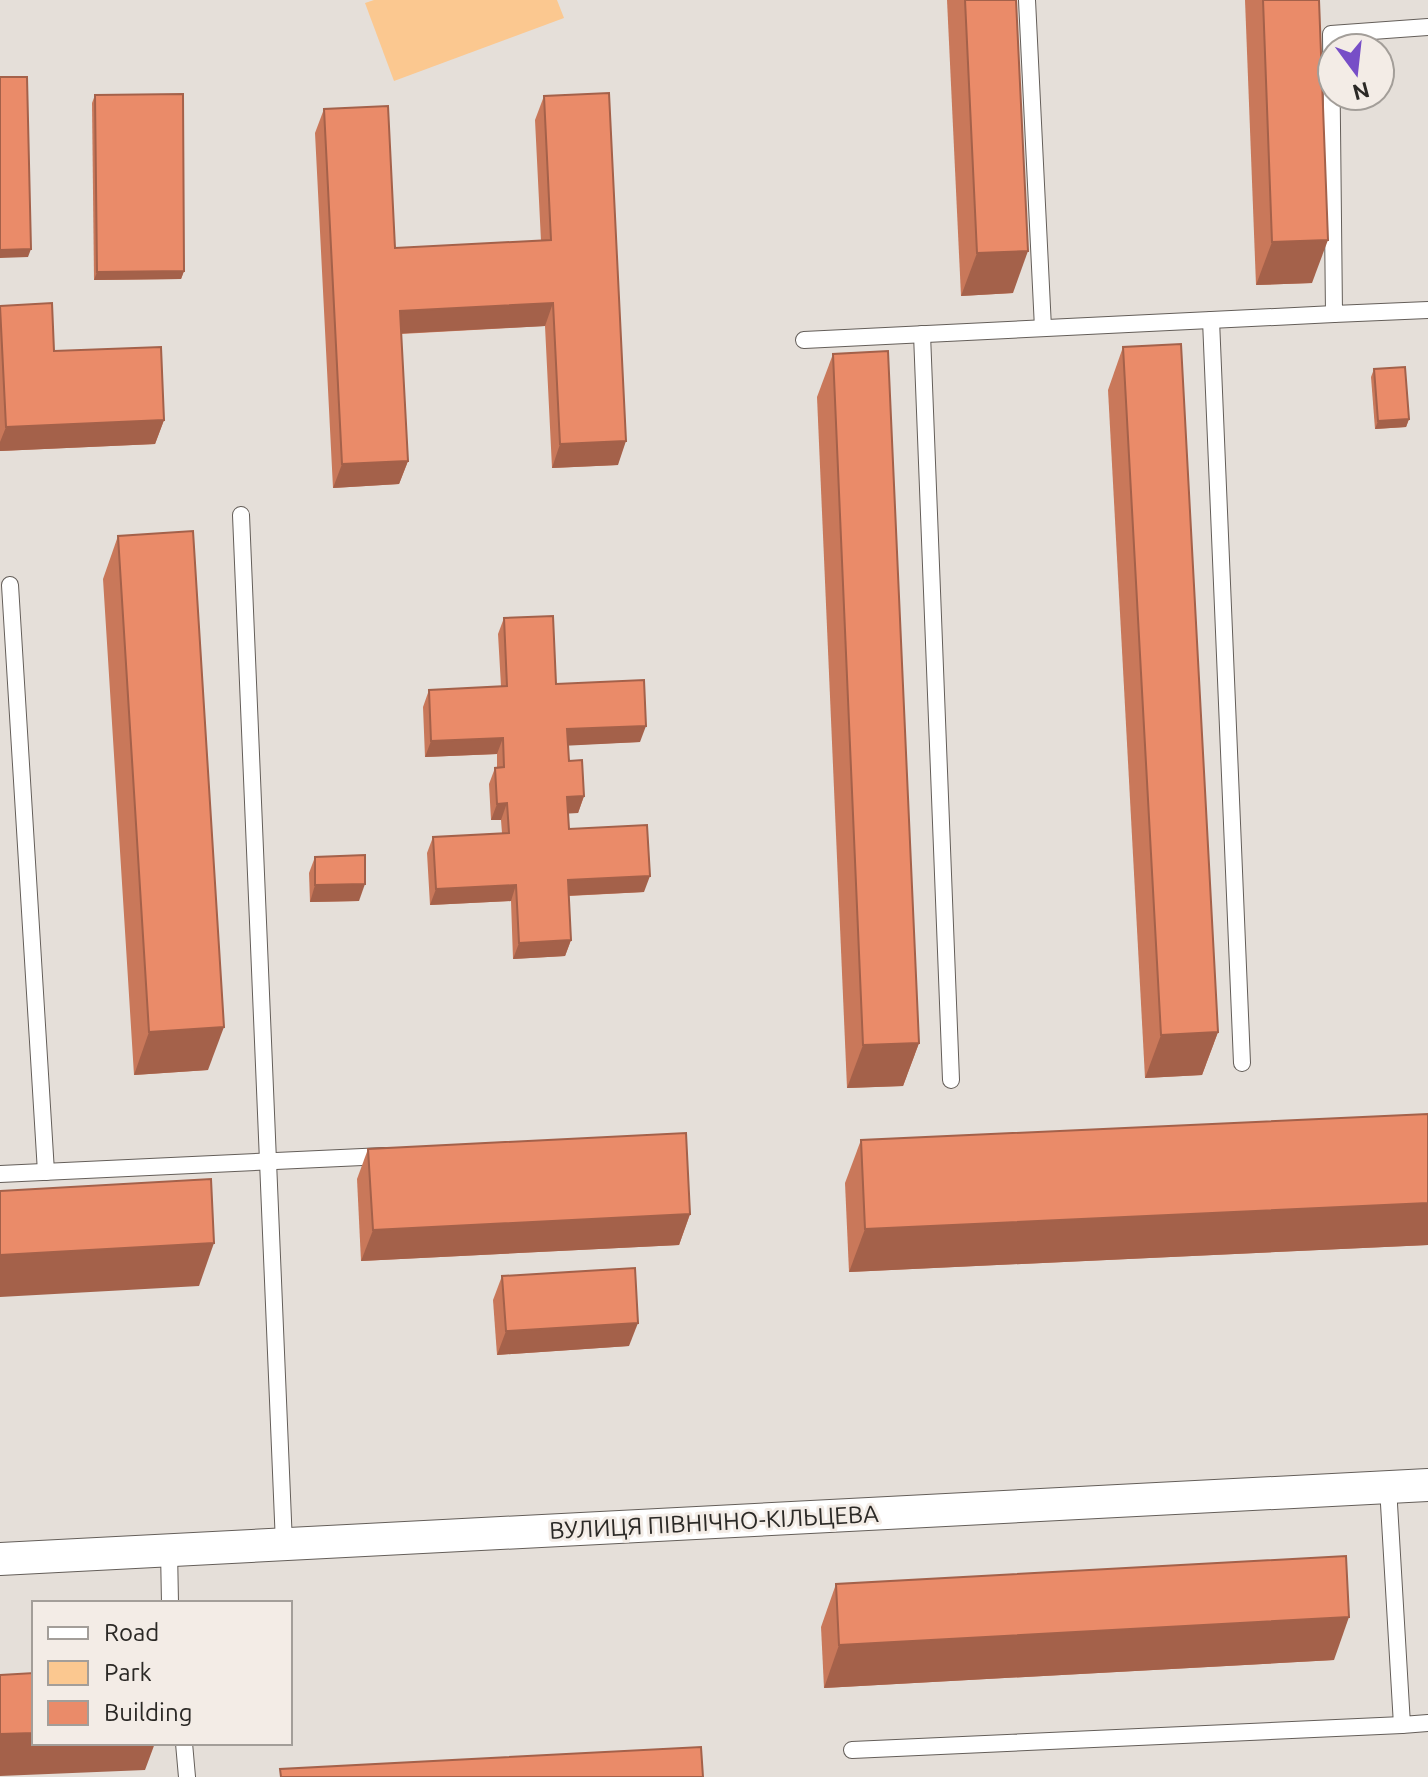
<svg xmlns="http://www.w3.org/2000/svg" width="1428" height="1777" font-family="Ubuntu,sans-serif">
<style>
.green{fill:#fbc890}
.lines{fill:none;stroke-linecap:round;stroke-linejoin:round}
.service-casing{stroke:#645e59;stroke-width:18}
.minor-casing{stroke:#645e59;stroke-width:34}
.service{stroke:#fff;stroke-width:16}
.minor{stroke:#fff;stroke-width:32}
.wall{fill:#c9785a}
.shaded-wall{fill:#a4614a}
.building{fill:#ea8b69;stroke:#a4614a;stroke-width:2}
.labels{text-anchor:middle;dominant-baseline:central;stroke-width:6;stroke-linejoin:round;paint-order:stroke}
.street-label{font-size:24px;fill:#2b2926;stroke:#f3ece6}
</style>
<rect width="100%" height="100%" fill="#e5dfd9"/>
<polygon class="green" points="374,0 557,0 564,18 394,81 365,3"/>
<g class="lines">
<defs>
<g id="service">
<polyline points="1027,0 1043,328"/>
<polyline points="1428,27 1331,34 1334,314 1428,310"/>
<polyline points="1211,320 1242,1063"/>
<polyline points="922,334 951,1080"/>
<polyline points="804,340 1334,314"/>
<polyline points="241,515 284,1544"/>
<polyline points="10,585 46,1172"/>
<polyline points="0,1174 384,1156"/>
<polyline points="1388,1487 1402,1725 1428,1723"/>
<polyline points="169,1550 170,1603"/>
<polyline points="184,1743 187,1777"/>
<polyline points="852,1750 1402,1725"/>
</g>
<polyline id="minor" points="0,1559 1428,1485"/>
</defs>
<use href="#service" class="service-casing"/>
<use href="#minor" class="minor-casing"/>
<use href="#service" class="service"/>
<use href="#minor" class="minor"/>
</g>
<g class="wall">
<polygon points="947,0 1016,0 1013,293 961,296"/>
<polygon points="1245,0 1319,0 1312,283 1256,285"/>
<polygon points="95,95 184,271 181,279 94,280 92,103"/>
<polygon points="544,96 618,465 552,468 545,326 401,334 408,461 399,484 333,488 315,133 324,109 395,248 541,241 535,120"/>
<polygon points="0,307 54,351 164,420 155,444 0,451"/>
<polygon points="1123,347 1218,1032 1202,1075 1145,1078 1108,390"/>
<polygon points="833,354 919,1043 903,1086 847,1088 817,397"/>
<polygon points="1374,369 1409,419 1406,427 1375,429 1371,377"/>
<polygon points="118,536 208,1070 134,1075 103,579"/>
<polygon points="504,618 556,684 640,742 568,745 569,761 584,796 578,813 568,813 569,829 644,892 569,896 571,940 565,956 513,959 511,901 430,905 427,853 433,837 502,833 501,820 491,820 489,784 495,768 497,768 497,754 425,757 423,707 429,690 501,686 498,634"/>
<polygon points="315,857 359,901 310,902 309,873"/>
<polygon points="1428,1114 1428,1245 849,1272 845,1183 861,1140"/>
<polygon points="368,1149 690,1214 679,1245 361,1261 357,1179"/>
<polygon points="502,1276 629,1346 497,1355 493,1300"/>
<polygon points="836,1584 1334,1660 824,1688 821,1627"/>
</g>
<g class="shaded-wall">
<polygon points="1328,240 1312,283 1256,285 1272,242"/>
<polygon points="31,249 28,257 0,258 0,250"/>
<polygon points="1028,251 1013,293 961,296 977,253"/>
<polygon points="184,271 181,279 94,280 97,272"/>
<polygon points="553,303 545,326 391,334 400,311"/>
<polygon points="1409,419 1406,427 1375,429 1378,421"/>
<polygon points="164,420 155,444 0,451 0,442 6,427"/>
<polygon points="626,441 618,465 552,468 560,444"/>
<polygon points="408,461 399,484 333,488 342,464"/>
<polygon points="646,726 640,742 561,746 567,729"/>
<polygon points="503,738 497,754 425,757 431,741"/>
<polygon points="584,796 578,813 561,814 567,797"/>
<polygon points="507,803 501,820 491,820 497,804"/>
<polygon points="650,876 644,892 562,896 568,880"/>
<polygon points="365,884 359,901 310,902 315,885"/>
<polygon points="516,885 511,901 430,905 436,889"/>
<polygon points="571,940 565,956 513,959 519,943"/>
<polygon points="224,1027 208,1070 134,1075 149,1032"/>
<polygon points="1218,1032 1202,1075 1145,1078 1161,1035"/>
<polygon points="919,1043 903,1086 847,1088 863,1045"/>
<polygon points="1428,1203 1428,1245 849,1272 865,1229"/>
<polygon points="690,1214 679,1245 361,1261 373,1230"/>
<polygon points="214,1243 199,1286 0,1297 0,1255"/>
<polygon points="638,1323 629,1346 497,1355 506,1331"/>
<polygon points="1349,1617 1334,1660 824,1688 839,1645"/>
<polygon points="34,1733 34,1743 155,1743 145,1770 0,1776 0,1734"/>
</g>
<g class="building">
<polygon points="965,0 1016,0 1028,251 977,253"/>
<polygon points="1263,0 1319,0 1328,240 1272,242"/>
<polygon points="0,77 27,77 31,249 0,250"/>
<polygon points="609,93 626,441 560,444 553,303 400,311 408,461 342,464 324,109 388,106 395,248 551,240 544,96"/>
<polygon points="183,94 184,271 97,272 95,95"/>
<polygon points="52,303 54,351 161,347 164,420 6,427 0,306"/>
<polygon points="1181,344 1218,1032 1161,1035 1123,347"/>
<polygon points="888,351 919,1043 863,1045 833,354"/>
<polygon points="1405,367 1409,419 1378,421 1374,369"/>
<polygon points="193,531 224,1027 149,1032 118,536"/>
<polygon points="553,616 556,684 644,680 646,726 567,729 569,761 582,760 584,796 567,797 569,829 647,825 650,876 568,880 571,940 519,943 516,885 436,889 433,837 509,833 507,803 497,804 495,768 504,767 503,738 431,741 429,690 507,686 504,618"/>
<polygon points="365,855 365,884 315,885 315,857"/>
<polygon points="1428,1114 1428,1203 865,1229 861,1140"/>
<polygon points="686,1133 690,1214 373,1230 368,1149"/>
<polygon points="211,1179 214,1243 0,1255 0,1191"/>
<polygon points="635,1268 638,1323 506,1331 502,1276"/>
<polygon points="1346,1556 1349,1617 839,1645 836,1584"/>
<polygon points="34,1673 34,1733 0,1734 0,1675"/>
<polygon points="701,1747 703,1777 281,1777 280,1769"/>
</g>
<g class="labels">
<g class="street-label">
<text transform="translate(714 1522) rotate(-3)">ВУЛИЦЯ ПІВНІЧНО-КІЛЬЦЕВА</text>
</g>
</g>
<rect x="32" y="1601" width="260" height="144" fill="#f3ece6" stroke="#a39e99" stroke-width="2"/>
<rect x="48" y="1627" width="40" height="12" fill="#ffffff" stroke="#a39e99" stroke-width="2"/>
<text x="104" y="1641" font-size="24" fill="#2b2926">Road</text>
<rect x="48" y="1661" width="40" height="24" fill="#fbc890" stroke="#a39e99" stroke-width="2"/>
<text x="104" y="1681" font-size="24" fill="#2b2926">Park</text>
<rect x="48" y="1701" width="40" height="24" fill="#ea8b69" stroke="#a39e99" stroke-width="2"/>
<text x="104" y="1721" font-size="24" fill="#2b2926">Building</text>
<g transform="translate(1356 72) rotate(165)"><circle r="38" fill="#f3ece6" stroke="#a39e99" stroke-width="2"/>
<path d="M0-6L14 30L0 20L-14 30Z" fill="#774ec7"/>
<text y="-12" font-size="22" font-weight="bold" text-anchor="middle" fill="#2b2926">N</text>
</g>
</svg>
